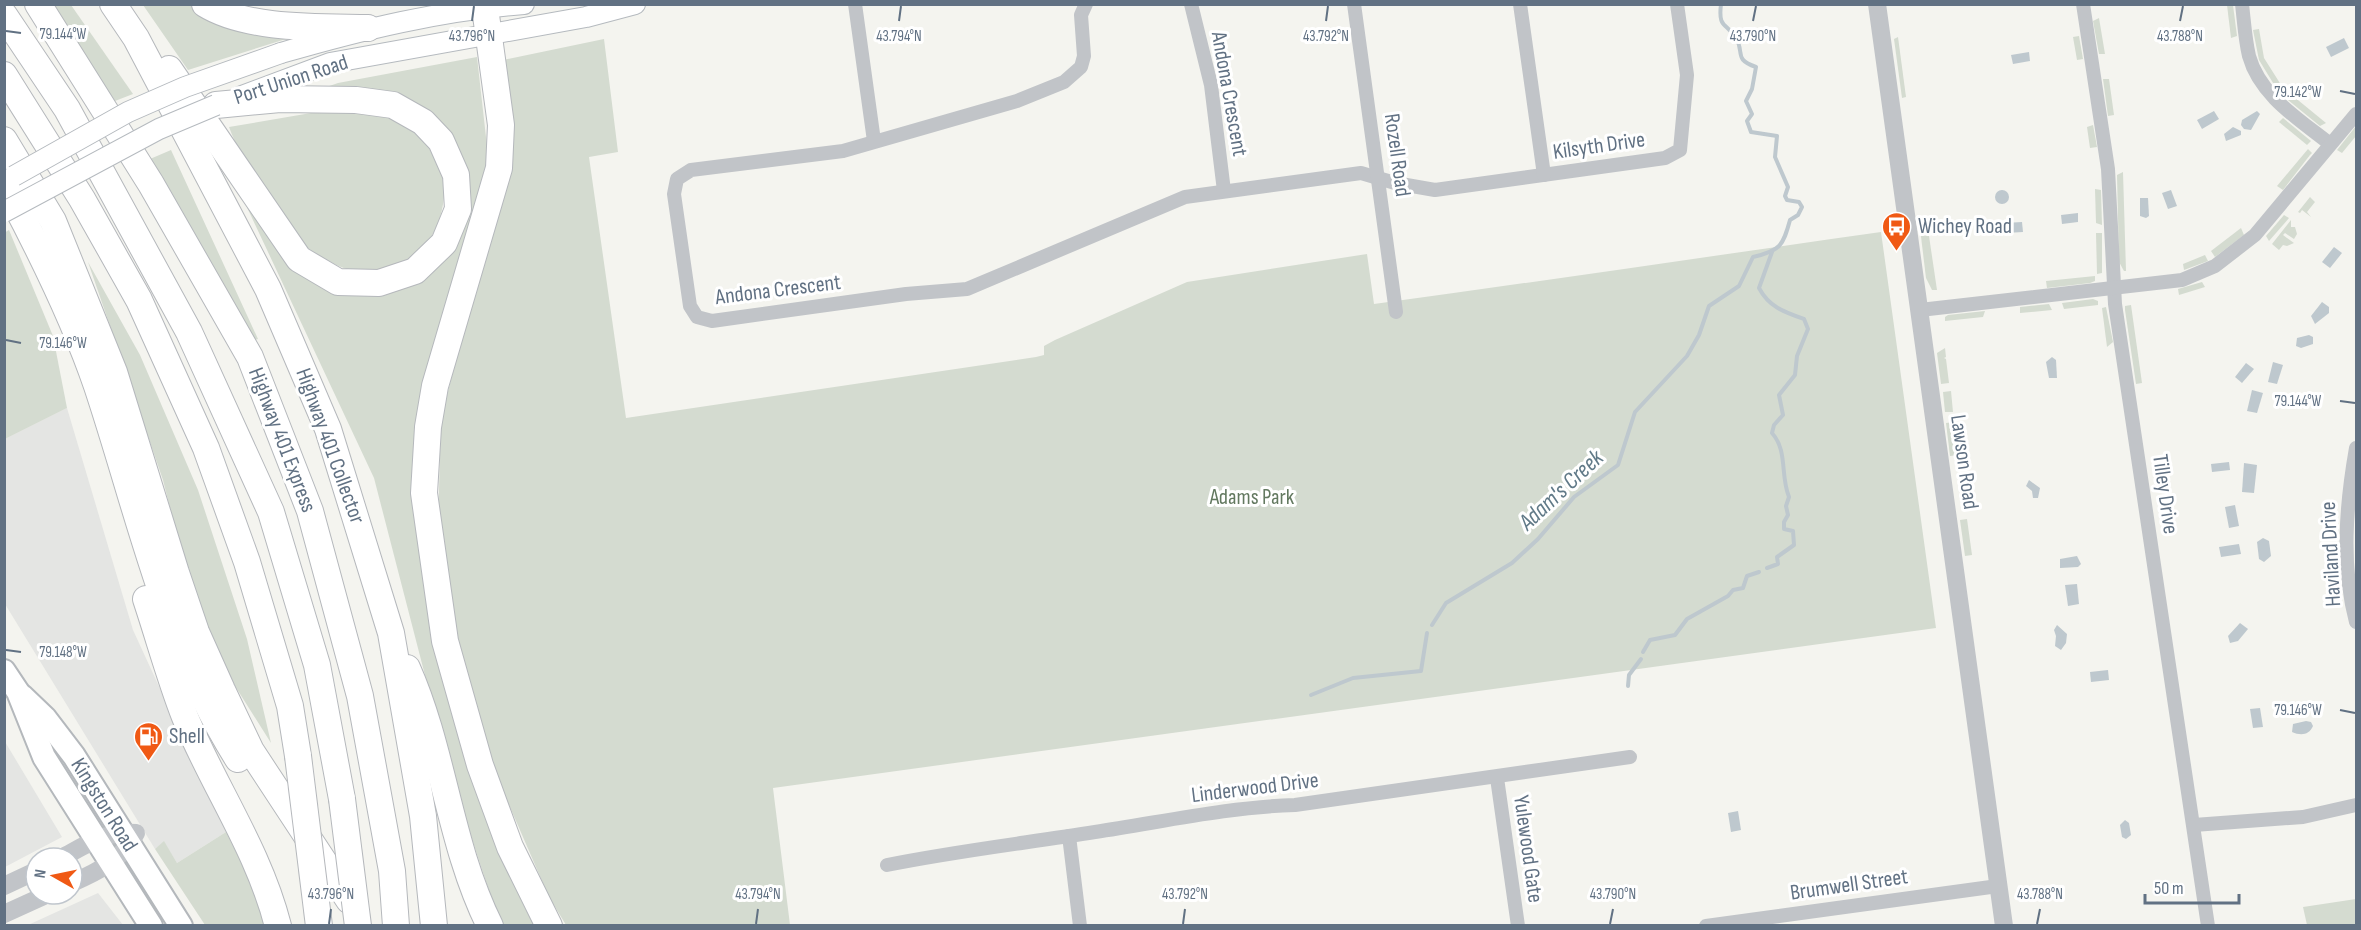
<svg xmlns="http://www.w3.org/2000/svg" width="2361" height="930" font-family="'Sofia Sans Condensed',sans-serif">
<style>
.built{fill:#e4e5e3}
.green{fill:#d4dbd0}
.water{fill:#bec8ce}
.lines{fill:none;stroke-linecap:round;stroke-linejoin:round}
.stream{stroke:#bec8ce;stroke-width:4}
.secondary-casing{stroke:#b5babf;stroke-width:22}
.primary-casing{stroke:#b4b8bc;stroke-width:26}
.motorway-casing{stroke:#b5b8bc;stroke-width:28}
.minor{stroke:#c1c4c8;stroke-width:14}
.tertiary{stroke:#c1c4c8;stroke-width:18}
.secondary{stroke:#fff;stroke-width:20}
.primary{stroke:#fff;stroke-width:22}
.motorway{stroke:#fff;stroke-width:26}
.secondary-bridge-casing{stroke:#b5babf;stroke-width:22;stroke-linecap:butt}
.motorway-bridge-casing{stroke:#b5b8bc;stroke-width:28;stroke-linecap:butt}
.secondary-bridge{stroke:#fff;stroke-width:20}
.motorway-bridge{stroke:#fff;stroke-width:26}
.ticks{fill:none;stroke:#617183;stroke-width:2}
.labels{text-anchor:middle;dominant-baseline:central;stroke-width:6;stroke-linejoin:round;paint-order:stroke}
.street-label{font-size:22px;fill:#617183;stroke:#fff}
.poi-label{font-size:22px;fill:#617183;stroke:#fff;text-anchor:start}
.park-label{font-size:22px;fill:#637960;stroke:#fff}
.water-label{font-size:24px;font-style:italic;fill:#617a88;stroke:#fff}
.ticks-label{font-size:15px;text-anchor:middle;fill:#617183;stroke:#fff;stroke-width:6;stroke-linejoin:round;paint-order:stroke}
</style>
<rect width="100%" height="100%" fill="#f4f4ef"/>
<g class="built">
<polygon points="67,408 133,630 226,832 177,863 164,842 155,849 5,604 5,439"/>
<polygon points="4,740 62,837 5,867 4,867"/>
<polygon points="98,893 123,925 28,925"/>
</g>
<g class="green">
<polygon points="51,5 71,5 133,94 115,101"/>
<polygon points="143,5 191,5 216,20 286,39 188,70"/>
<polygon points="2227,5 2233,5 2237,36 2231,38"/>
<polygon points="2099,18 2105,54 2099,54 2093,21"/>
<polygon points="2259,29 2264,58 2283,88 2278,91 2259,60 2253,30"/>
<polygon points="2079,36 2083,59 2077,60 2073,37"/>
<polygon points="1898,37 1906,97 1902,98 1894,39"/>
<path d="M604 39 618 152 589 157 626 418 1036 357 1044 355V346L1055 340 1187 282 1367 254 1374 304C1543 281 1712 256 1881 232L1936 628 773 788 790 925H566L549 897 496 775 453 636 438 528 441 418 488 238 503 60Z"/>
<polygon points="477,57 488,155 482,196 416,494 539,925 504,925 494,906 450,772 374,478 245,203 280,247 371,292 466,211 445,132 315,91 338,83"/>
<polygon points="2103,79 2109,79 2114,115 2108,116"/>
<polygon points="2293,96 2326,123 2320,126 2288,100"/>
<path d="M313 109C341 111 377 108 403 122 489 165 428 317 331 262 317 255 305 247 294 236 286 227 280 216 273 206 255 180 240 156 229 127L311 113Z"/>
<polygon points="2283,118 2311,141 2307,145 2279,122"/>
<polygon points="2093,125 2097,147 2090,148 2087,127"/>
<polygon points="2356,126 2356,136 2342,153 2337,150"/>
<polygon points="2308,149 2312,153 2310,155 2283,190 2277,186"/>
<polygon points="171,150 258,339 252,341 215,270 150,159"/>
<polygon points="2123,172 2126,271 2124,271 2119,262 2117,175"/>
<polygon points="2095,189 2101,190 2102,225 2096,223"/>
<polygon points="2310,197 2315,202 2307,212 2311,217 2302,210 2300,213 2298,212"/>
<polygon points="2284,215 2289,218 2269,241 2266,236"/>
<polygon points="1922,220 1929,236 1937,290 1932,290 1926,278 1919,220"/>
<polygon points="2291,220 2291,227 2295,227 2297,234 2294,239 2285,233 2283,235 2294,243 2287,246 2283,245 2279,250 2272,244"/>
<polygon points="2241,228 2244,235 2215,257 2211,251"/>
<polygon points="9,230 53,336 67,408 5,439 4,233"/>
<polygon points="2096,233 2102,233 2102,273 2097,274"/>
<polygon points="2205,255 2208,261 2184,270 2183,264"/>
<polygon points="88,262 140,355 198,490 247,639 271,743 218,659 188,580 163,480"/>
<polygon points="2095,276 2095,281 2090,283 2047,288 2046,281"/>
<polygon points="2202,282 2205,287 2179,295 2178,289"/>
<polygon points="2093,299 2098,301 2098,305 2064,309 2062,303"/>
<polygon points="2049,304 2052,310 2020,313 2020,307"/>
<polygon points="2131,305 2142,383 2136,384 2125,310 2125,306"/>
<polygon points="2106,307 2113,342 2107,347 2102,308"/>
<polygon points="1985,311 1983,317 1945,321 1945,317 1948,315"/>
<polygon points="1945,348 1946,357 1944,358 1946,359 1949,383 1941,384 1937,353"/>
<polygon points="1951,391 1953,412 1945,412 1943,392"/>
<polygon points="1954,422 1958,455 1950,456 1946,423"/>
<polygon points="1967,519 1972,555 1965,556 1960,520"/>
<polygon points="226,832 252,883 268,925 205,925 155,849 164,841 177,863"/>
<polygon points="2356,899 2356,925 2307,925 2303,907"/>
</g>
<g class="water">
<polygon points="2344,38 2349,48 2331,57 2326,47"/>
<polygon points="2029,52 2030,61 2013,64 2011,55"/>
<polygon points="2214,111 2219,119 2202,129 2197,120"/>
<polygon points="2257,111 2260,114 2251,130 2244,129 2241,125 2242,120"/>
<polygon points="2233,127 2241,131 2241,135 2226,141 2224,134"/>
<circle cx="2002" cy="197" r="7"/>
<polygon points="2171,190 2177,206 2168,209 2162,193"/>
<polygon points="2140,198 2148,198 2149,216 2146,218 2140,216"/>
<polygon points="2078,213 2078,222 2062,224 2061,215"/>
<polygon points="2022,222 2023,232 2006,233 2005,223"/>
<polygon points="2334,247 2342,253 2330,268 2322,262"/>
<polygon points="2322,302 2329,307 2329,313 2315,324 2311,316"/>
<polygon points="2309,335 2313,337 2313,344 2301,348 2296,346 2297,338"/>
<polygon points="2052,357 2056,360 2057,378 2049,378 2046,362"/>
<polygon points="2273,362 2283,365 2277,384 2268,382"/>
<polygon points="2246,363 2254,369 2242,383 2235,377"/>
<polygon points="2252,390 2263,393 2257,413 2247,411"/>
<polygon points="2229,462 2230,470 2212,472 2211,464"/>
<polygon points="2244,463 2257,465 2254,493 2242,492"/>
<polygon points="2029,480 2040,488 2038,498 2033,498 2032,491 2026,486"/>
<polygon points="2235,505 2239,526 2229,528 2225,507"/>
<polygon points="2263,538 2269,541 2271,556 2264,562 2259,559 2257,542"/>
<polygon points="2239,544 2241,554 2221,557 2219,547"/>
<polygon points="2077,556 2081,564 2078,567 2060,568 2060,559"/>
<polygon points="2077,584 2079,604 2068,606 2065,585"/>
<polygon points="2240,623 2248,629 2238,641 2230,643 2228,636"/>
<polygon points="2057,625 2067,634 2066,643 2061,650 2055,646 2056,636 2054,630"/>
<polygon points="2108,670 2109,680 2091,682 2090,672"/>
<polygon points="2260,708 2263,727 2253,728 2250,709"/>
<path d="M2306 721 2311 722 2313 726C2309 735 2301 736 2292 732L2293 724Z"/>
<polygon points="1738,811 1741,830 1731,832 1728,813"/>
<polygon points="2125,820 2129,823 2131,835 2126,839 2122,837 2120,825"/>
</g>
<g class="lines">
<g class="stream">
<path d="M1767 568 1778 564 1777 557 1794 545 1793 531 1784 529V522L1788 515 1786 506 1789 497C1780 475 1788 451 1772 433L1774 425 1783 415 1779 395 1795 375 1797 356 1808 329 1804 319C1784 312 1769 307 1759 288L1772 252"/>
<path d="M1432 625 1446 603 1512 563 1538 539 1574 497 1618 465 1635 412 1687 356 1699 335 1709 306 1739 286 1753 257C1780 251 1783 246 1790 220L1798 215 1802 207 1799 202 1787 200 1785 196 1788 187 1775 157 1777 136 1751 132 1747 121 1752 114 1746 101 1752 89 1756 67C1733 59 1745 53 1736 38 1726 22 1718 29 1721 4"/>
<polyline points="1643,652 1650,640 1675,635 1687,619 1728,596 1733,590 1743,588 1747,576 1759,572"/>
<polyline points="1628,686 1629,675 1641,659"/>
<polyline points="1311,695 1353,678 1421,671 1427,633"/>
</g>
<defs>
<g id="secondary">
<path d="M281 53C360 30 442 10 524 4"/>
<polyline points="239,97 330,63 586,17 635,4"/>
</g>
<g id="primary">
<polyline points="4,671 18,692 44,757 151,926"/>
<polyline points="22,696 45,718 74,756 181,926"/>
</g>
<g id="motorway">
<polyline points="38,4 151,184 250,357 310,511 360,696 392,871 396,926"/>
<polyline points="113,4 136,38 268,289 328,429 391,633 423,816 434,926"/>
<path d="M205 4C247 30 319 27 368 28"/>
<polyline points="485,8 501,125 499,168 435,386 428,427 424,493 445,641 480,765 510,847 549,926"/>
<polyline points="4,15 67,109 189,332 271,512 317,665 342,799"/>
<polyline points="169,69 299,259 338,282 379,283 415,271 444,243 458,209 456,175 441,141 423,122 393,105 356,100 280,99 216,105"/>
<polyline points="4,75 82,199 139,300 206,448 247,562 290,706 298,756"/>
<polyline points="4,140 53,221 114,372 176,573 196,632 222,690 251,751 349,900"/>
<path d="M4 183C39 248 73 316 97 386 139 512 166 645 238 759"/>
<path d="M146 599C159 638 170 679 185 717 214 787 259 851 278 926"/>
<path d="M407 668C444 751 449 844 490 926"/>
</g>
</defs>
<use href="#secondary" class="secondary-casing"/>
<use href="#primary" class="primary-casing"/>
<use href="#motorway" class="motorway-casing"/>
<g class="minor">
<polyline points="855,4 874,141"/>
<polyline points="1086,4 1081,15 1084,56 1081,67 1064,82 1017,101 843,151 691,170 677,179 674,194 690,306 697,317 712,321 906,294 967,289 1185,197 1361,173 1395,183 1435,190 1665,158 1680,150 1687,75 1677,4"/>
<polyline points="1191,4 1211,85 1224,191"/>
<polyline points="1354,4 1396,312"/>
<polyline points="1520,4 1544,175"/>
<polyline points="2083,4 2108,169 2115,304 2208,926"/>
<path d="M2242 4C2244 21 2245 39 2249 56 2260 96 2300 120 2330 144"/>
<polyline points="1920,310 2182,280 2215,266 2255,235 2356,114"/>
<path d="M2356 448C2346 505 2341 565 2356 622"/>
<polyline points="1497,778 1518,926"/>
<polyline points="2194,825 2303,817 2356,805"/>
<polyline points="1069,836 1080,926"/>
<path d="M887 865C956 851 1026 843 1095 832 1162 822 1228 807 1295 805L1630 757"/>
<polyline points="1706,926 1998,886"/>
</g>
<g class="tertiary">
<polyline points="1877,4 2004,926"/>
<path d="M61 858C86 845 107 830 136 833 124 859 97 872 72 883"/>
<polyline points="4,886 36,871"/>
<polyline points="4,914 48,894"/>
</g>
<use href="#secondary" class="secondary"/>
<use href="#primary" class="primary"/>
<use href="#motorway" class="motorway"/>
<defs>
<g id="secondary-bridge">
<polyline points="14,176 128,112 185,87 281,53"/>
<polyline points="4,212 159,129 216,105"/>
</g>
<g id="motorway-bridge">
<polyline points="298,756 319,926"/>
<polyline points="342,799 358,926"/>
</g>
</defs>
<use href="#secondary-bridge" class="secondary-bridge-casing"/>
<use href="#motorway-bridge" class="motorway-bridge-casing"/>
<use href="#secondary-bridge" class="secondary-bridge"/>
<use href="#motorway-bridge" class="motorway-bridge"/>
</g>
<path class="ticks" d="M472 21 474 6M899 21 901 6M1326 21 1328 6M1753 21 1756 6M2180 21 2183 6M6 31 21 33M2340 91 2355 94M6 340 21 343M2340 401 2355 403M6 650 21 652M2340 710 2355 713M329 924 331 909M756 924 758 909M1183 924 1185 909M1610 924 1613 909M2037 924 2040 909"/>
<defs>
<symbol id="bus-pin" viewBox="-11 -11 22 30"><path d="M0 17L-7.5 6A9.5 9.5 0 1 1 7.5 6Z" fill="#f05914" stroke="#fff"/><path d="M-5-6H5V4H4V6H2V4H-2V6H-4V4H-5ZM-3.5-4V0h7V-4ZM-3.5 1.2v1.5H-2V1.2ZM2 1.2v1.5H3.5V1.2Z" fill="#fff"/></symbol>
<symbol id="fuel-pin" viewBox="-11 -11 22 30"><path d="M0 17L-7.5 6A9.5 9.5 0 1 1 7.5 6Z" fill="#f05914" stroke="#fff"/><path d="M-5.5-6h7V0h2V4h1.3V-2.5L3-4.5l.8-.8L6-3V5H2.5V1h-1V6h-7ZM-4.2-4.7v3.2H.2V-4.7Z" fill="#fff"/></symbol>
</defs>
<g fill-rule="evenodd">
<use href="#bus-pin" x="1880" y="210" width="33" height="45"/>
<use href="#fuel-pin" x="132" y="720" width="33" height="45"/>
</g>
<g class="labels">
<g class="street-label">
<text transform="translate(291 80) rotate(-18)">Port Union Road</text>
<text transform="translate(1229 94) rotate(80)">Andona Crescent</text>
<text transform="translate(1599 146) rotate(-8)">Kilsyth Drive</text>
<text transform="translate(1397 155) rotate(82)">Rozell Road</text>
<text transform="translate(778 290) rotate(-7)">Andona Crescent</text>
<text transform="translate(282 440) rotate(69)">Highway 401 Express</text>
<text transform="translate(330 446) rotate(70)">Highway 401 Collector</text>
<text transform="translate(1964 462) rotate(82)">Lawson Road</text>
<text transform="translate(2165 494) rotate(82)">Tilley Drive</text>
<text transform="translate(2331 554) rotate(-93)">Haviland Drive</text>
<text transform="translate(1255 788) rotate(-7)">Linderwood Drive</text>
<text transform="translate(104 805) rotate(58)">Kingston Road</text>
<text transform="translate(1528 849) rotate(82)">Yulewood Gate</text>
<text transform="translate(1849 885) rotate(-8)">Brumwell Street</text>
</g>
<g class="poi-label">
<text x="1918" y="226">Wichey Road</text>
<text x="169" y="736">Shell</text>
</g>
<g class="park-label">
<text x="1252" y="497">Adams Park</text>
</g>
<g class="water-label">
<text transform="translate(1561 490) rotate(-43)">Adam's Creek</text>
</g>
</g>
<g class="ticks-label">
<text x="63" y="39">79.144°W</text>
<text x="472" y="41">43.796°N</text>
<text x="899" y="41">43.794°N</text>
<text x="1326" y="41">43.792°N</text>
<text x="1753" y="41">43.790°N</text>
<text x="2180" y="41">43.788°N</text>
<text x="2298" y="97">79.142°W</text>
<text x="63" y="348">79.146°W</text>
<text x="2298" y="406">79.144°W</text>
<text x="63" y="657">79.148°W</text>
<text x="2298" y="715">79.146°W</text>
<text x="331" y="899">43.796°N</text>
<text x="758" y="899">43.794°N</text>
<text x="1185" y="899">43.792°N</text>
<text x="1613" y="899">43.790°N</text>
<text x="2040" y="899">43.788°N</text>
</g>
<rect width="2361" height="930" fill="none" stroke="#617183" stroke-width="12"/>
<g transform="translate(54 876) rotate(279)"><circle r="28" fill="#ffffff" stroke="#c0c6cd" stroke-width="1.5"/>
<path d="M0-4.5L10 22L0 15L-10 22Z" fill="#f05914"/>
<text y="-9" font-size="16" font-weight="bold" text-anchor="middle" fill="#617183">N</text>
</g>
<path d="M2145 894v9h94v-9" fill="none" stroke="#617183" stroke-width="3"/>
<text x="2154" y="894" font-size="18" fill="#617183" stroke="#ffffff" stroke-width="4.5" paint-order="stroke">50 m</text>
</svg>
